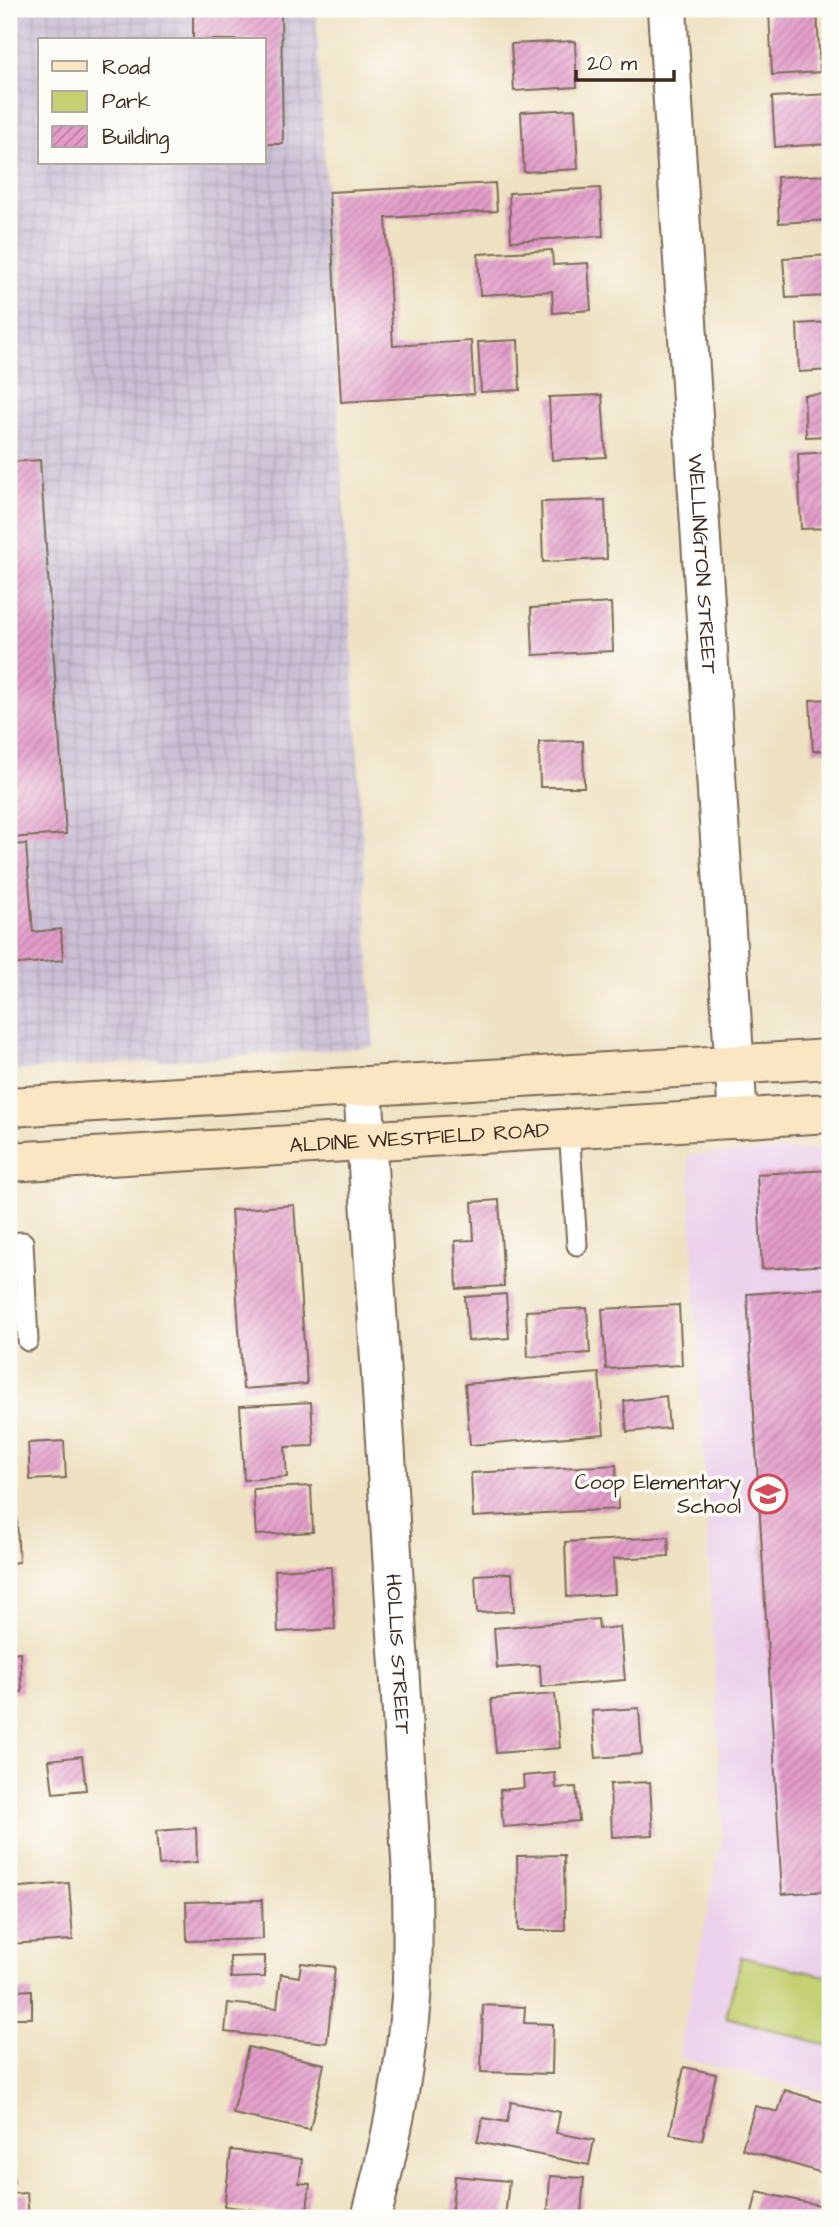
<svg xmlns="http://www.w3.org/2000/svg" width="839" height="2227" font-family="'Architects Daughter',sans-serif">
<style>
.built{fill:#ebd1eb}
.industrial{fill:url(#industrial-grid);fill-rule:evenodd}
.park{fill:#c4d072;stroke:#807d48;stroke-width:2}
.building{fill:url(#building-hatch)}
.lines{fill:none;stroke-linecap:round;stroke-linejoin:round}
.lane-casing{stroke:#7a6a57;stroke-width:23}
.street-casing{stroke:#7a6a57;stroke-width:42}
.secondary-casing{stroke:#7a6a57;stroke-width:42}
.lane{stroke:#fff;stroke-width:19}
.street{stroke:#fff;stroke-width:38}
.secondary{stroke:#fbe6c4;stroke-width:38}
.labels{text-anchor:middle;dominant-baseline:central;stroke-width:7;stroke-linejoin:round;paint-order:stroke}
.street-label{font-size:21px;fill:#3b2a1e;stroke:#fdfcf7}
.poi-label{font-size:21px;fill:#3b2a1e;stroke:#fdfcf7;text-anchor:end}
</style>
<defs>
<pattern id="industrial-grid" width="8" height="8" patternUnits="userSpaceOnUse" patternTransform="scale(1.75)"><rect width="8" height="8" fill="#cbbfd5"/><path d="M0 4h8M4 0v8" fill="none" stroke="#afa4b6"/></pattern>
<pattern id="building-hatch" width="6" height="6" patternUnits="userSpaceOnUse" patternTransform="scale(1.75)"><rect width="6" height="6" fill="#e39cc9"/><path d="M-1 1l2-2M0 6l6-6M5 7l2-2" fill="none" stroke="#b97fa3"/></pattern>
</defs>
<rect width="100%" height="100%" fill="#fdfcf7"/>
<filter id="ink" filterUnits="userSpaceOnUse"><feTurbulence type="fractalNoise" baseFrequency=".0143" numOctaves="2"/><feDisplacementMap in="SourceGraphic" scale="14" xChannelSelector="R" yChannelSelector="G"/><feConvolveMatrix kernelMatrix="1 2 1 2 8 2 1 2 1" color-interpolation-filters="sRGB"/></filter>
<filter id="wash" filterUnits="userSpaceOnUse"><feTurbulence type="fractalNoise" baseFrequency=".00686" numOctaves="4" result="noise"/><feDisplacementMap in="SourceGraphic" scale="28" xChannelSelector="R" yChannelSelector="G"/><feGaussianBlur stdDeviation="1.57" result="paint"/><feColorMatrix in="noise" values="0 0 0 0 0 0 0 0 0 0 0 0 0 0 0 0 0 1.4 0 .05"/><feComposite in="paint" operator="in"/></filter>
<g filter="url(#wash)">
<rect width="100%" height="100%" fill="#eee1c1"/>
<polygon class="built" points="830,1148 830,2095 678,2057 723,1833 688,1155"/>
<path class="industrial" d="M9 9H316L374 1047 9 1071ZM40 40H264V163H40Z"/>
<polygon class="park" points="741,1957 830,1977 830,2046 726,2017"/>
<g id="blocks">
<g class="building">
<polygon points="193,9 281,9 283,144 264,144 264,40 193,40"/>
<polygon points="817,9 820,72 772,75 769,11"/>
<polygon points="575,41 577,87 514,91 511,44"/>
<polygon points="830,94 830,144 775,147 772,97"/>
<polygon points="575,109 578,169 524,172 521,112"/>
<polygon points="830,175 830,220 779,223 777,177"/>
<polygon points="495,183 497,211 386,218 393,346 471,341 474,394 341,402 329,192"/>
<polygon points="600,188 603,236 511,241 509,193"/>
<polygon points="552,250 553,265 588,263 591,310 553,313 552,291 480,295 478,254"/>
<polygon points="830,255 830,296 786,298 783,258"/>
<polygon points="830,322 830,370 799,372 797,324"/>
<polygon points="518,340 520,390 481,392 478,342"/>
<polygon points="830,394 830,436 806,437 804,395"/>
<polygon points="602,395 606,457 552,460 549,397"/>
<polygon points="830,452 830,528 801,529 798,454"/>
<polygon points="40,460 66,834 9,838 9,462"/>
<polygon points="605,500 607,559 543,562 541,502"/>
<polygon points="611,603 613,651 533,655 531,608"/>
<polygon points="830,699 830,750 813,751 810,700"/>
<polygon points="583,741 584,787 540,787 539,742"/>
<polygon points="26,844 33,932 61,929 63,960 9,965 9,845"/>
<polygon points="830,1170 830,1265 762,1269 757,1174"/>
<polygon points="499,1200 504,1286 457,1289 455,1241 474,1240 472,1202"/>
<polygon points="294,1205 307,1384 243,1389 231,1210"/>
<polygon points="830,1288 830,1891 782,1894 747,1294"/>
<polygon points="506,1294 509,1338 468,1341 465,1297"/>
<polygon points="679,1305 682,1365 606,1369 602,1309"/>
<polygon points="587,1308 590,1353 528,1357 526,1311"/>
<polygon points="599,1373 604,1434 470,1445 465,1384"/>
<polygon points="666,1396 669,1428 627,1432 624,1401"/>
<polygon points="311,1402 314,1446 285,1447 287,1477 244,1480 240,1406"/>
<polygon points="64,1441 66,1478 30,1480 28,1443"/>
<polygon points="616,1465 618,1509 473,1517 471,1473"/>
<polygon points="311,1486 313,1532 256,1535 253,1489"/>
<polygon points="9,1501 16,1501 19,1562 9,1563"/>
<polygon points="668,1537 669,1556 613,1559 615,1594 567,1597 565,1542"/>
<polygon points="331,1567 335,1629 278,1632 275,1570"/>
<polygon points="512,1573 514,1611 477,1613 475,1575"/>
<polygon points="598,1619 599,1629 620,1627 625,1680 541,1687 540,1665 497,1668 494,1628"/>
<polygon points="20,1652 22,1692 9,1693 9,1653"/>
<polygon points="555,1694 560,1748 496,1753 491,1699"/>
<polygon points="639,1708 642,1754 596,1758 592,1711"/>
<polygon points="82,1756 86,1790 53,1793 49,1760"/>
<polygon points="555,1773 556,1788 576,1787 579,1821 503,1827 500,1790 524,1788 523,1776"/>
<polygon points="650,1782 653,1835 612,1837 610,1784"/>
<polygon points="196,1828 197,1862 159,1865 156,1831"/>
<polygon points="564,1855 565,1931 518,1931 517,1856"/>
<polygon points="69,1883 73,1940 9,1944 9,1888"/>
<polygon points="262,1900 263,1939 187,1941 186,1902"/>
<polygon points="265,1956 265,1977 231,1978 230,1957"/>
<polygon points="9,1960 12,1960 12,1991 32,1990 32,2018 9,2018"/>
<polygon points="301,1963 335,1967 327,2043 225,2032 228,2003 277,2008 281,1974 299,1977"/>
<polygon points="483,2005 525,2007 524,2023 553,2024 552,2074 481,2072"/>
<polygon points="248,2047 324,2064 310,2130 233,2114"/>
<polygon points="684,2067 716,2074 702,2140 670,2134"/>
<polygon points="785,2090 830,2104 829,2175 742,2149 755,2106 778,2112"/>
<polygon points="511,2102 560,2112 556,2133 594,2140 589,2165 477,2142 483,2118 507,2122"/>
<polygon points="9,2147 11,2147 14,2183 9,2183"/>
<polygon points="231,2150 302,2159 299,2183 310,2184 306,2217 224,2206"/>
<polygon points="455,2176 509,2181 505,2218 451,2218"/>
<polygon points="550,2176 584,2178 581,2213 548,2210"/>
<polygon points="757,2192 819,2205 816,2218 751,2218"/>
<polygon points="27,2193 29,2218 9,2218 9,2194"/>
</g>
</g>
</g>
<g filter="url(#ink)">
<use href="#blocks" fill-opacity="0" stroke="#7a6a57" stroke-width="2"/>
<g class="lines">
<defs>
<g id="lane">
<polyline points="569,1129 577,1245"/>
<polyline points="9,1243 23,1242 28,1341"/>
</g>
<g id="street">
<path id="s1" d="M667 9 738 1119"/>
<path id="s2" d="M363 1086 412 1875C412 1916 414 1957 411 1998 405 2072 390 2147 371 2218"/>
</g>
<g id="secondary">
<polyline points="9,1107 830,1059"/>
<path id="s3" d="M9 1162 830 1113"/>
</g>
</defs>
<use href="#lane" class="lane-casing"/>
<use href="#street" class="street-casing"/>
<use href="#secondary" class="secondary-casing"/>
<use href="#lane" class="lane"/>
<use href="#street" class="street"/>
<use href="#secondary" class="secondary"/>
</g>
</g>
<defs>
<symbol id="school-ring" viewBox="-11 -11 22 22"><circle r="9.5" fill="#fdfcf7" stroke="#d1495b" stroke-width="1.5"/><path d="M0-5L7-2L0 1L-7-2ZM-4 1L0 2.5L4 1V4Q0 6-4 4Z" fill="#d1495b"/></symbol>
</defs>
<g fill-rule="evenodd">
<use href="#school-ring" x="746" y="1472" width="44" height="44"/>
</g>
<g class="labels">
<g class="street-label">
<text stroke="none"><textPath href="#s1" startOffset="556">WELLINGTON STREET</textPath></text>
<text stroke="none"><textPath href="#s3" startOffset="411">ALDINE WESTFIELD ROAD</textPath></text>
<text stroke="none"><textPath href="#s2" startOffset="569">HOLLIS STREET</textPath></text>
</g>
<g class="poi-label">
<text x="741" y="1482">Coop Elementary<tspan x="741" dy="24">School</tspan></text>
</g>
</g>
<rect width="839" height="2227" fill="none" stroke="#fdfcf7" stroke-width="35"/>
<rect x="38" y="38" width="228" height="126" fill="#fdfcf7" stroke="#afa8a0" stroke-width="2"/>
<rect x="52" y="61" width="35" height="10" fill="#fbe6c4" stroke="#afa8a0" stroke-width="2"/>
<text x="102" y="74" font-size="21" fill="#3b2a1e">Road</text>
<rect x="52" y="91" width="35" height="21" fill="#c4d072" stroke="#afa8a0" stroke-width="2"/>
<text x="102" y="108" font-size="21" fill="#3b2a1e">Park</text>
<rect x="52" y="126" width="35" height="21" fill="url(#building-hatch)" stroke="#afa8a0" stroke-width="2"/>
<text x="102" y="144" font-size="21" fill="#3b2a1e">Building</text>
<path d="M576 70v10h98v-10" fill="none" stroke="#3b2a1e" stroke-width="3.5"/>
<text x="587" y="70" font-size="21" fill="#3b2a1e" stroke="#fdfcf7" stroke-width="5" paint-order="stroke">20 m</text>
</svg>
